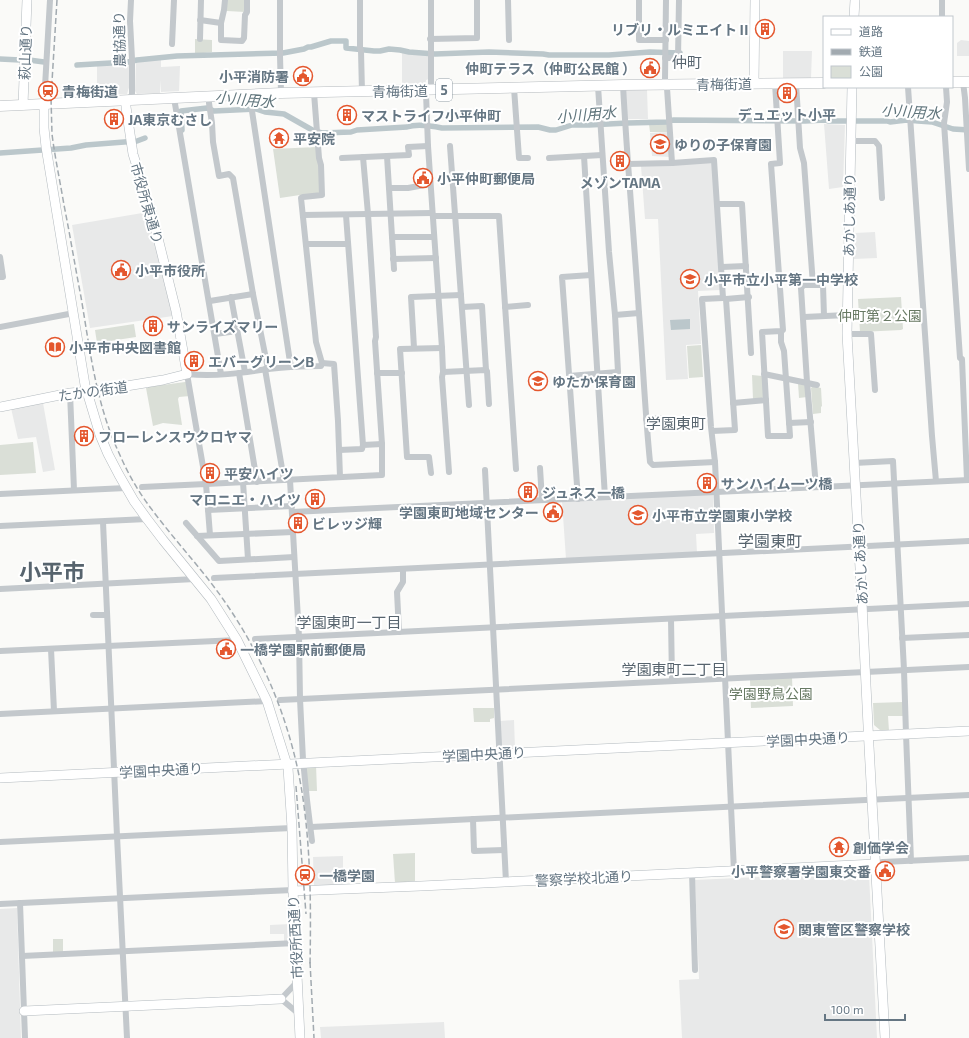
<svg xmlns="http://www.w3.org/2000/svg" width="969" height="1038" font-family="'Exo 2','Noto Sans JP',sans-serif">
<style>
.built{fill:#e8e9e9}
.green{fill:#dadfd7}
.water{fill:#bbc7cb}
.lines{fill:none;stroke-linecap:round;stroke-linejoin:round}
.canal{stroke:#bbc7cb;stroke-width:5.5}
.secondary-casing{stroke:#b3babf;stroke-width:10}
.primary-casing{stroke:#b5babe;stroke-width:11}
.street{stroke:#c3c8cc;stroke-width:6}
.secondary{stroke:#fff;stroke-width:9}
.primary{stroke:#fff;stroke-width:10}
.rail{stroke:#a2aab0;stroke-width:1.5;stroke-dasharray:6 3;stroke-linecap:butt}
.labels{text-anchor:middle;dominant-baseline:central;stroke-width:4;stroke-linejoin:round;paint-order:stroke}
.shield{fill:#fff;stroke:#939fa8;stroke-width:1}
.shield-label{font-size:13px;font-weight:bold;fill:#657683}
.poi-label{font-size:14px;font-weight:bold;fill:#657683;stroke:#fff;text-anchor:start}
.street-label{font-size:14px;fill:#657683;stroke:#fff}
.park-label{font-size:14px;fill:#687a64;stroke:#fff}
.neighbourhood-label{font-size:15px;fill:#57646e;stroke:#fff}
.water-label{font-size:15px;font-style:italic;fill:#60757c;stroke:#fff}
.quarter-label{font-size:16px;fill:#57646e;stroke:#fff}
.town-label{font-size:22px;font-weight:bold;fill:#57646e;stroke:#fff}
</style>
<rect width="100%" height="100%" fill="#fafaf8"/>
<g class="built">
<polygon points="961,40 969,41 969,56 957,56 957,43"/>
<polygon points="783,51 812,51 811,78 783,78"/>
<polygon points="402,53 429,54 429,79 426,80 425,86 402,86"/>
<polygon points="161,59 161,67 180,66 179,91 161,92 160,80 160,93 137,94 135,91 136,62"/>
<polygon points="130,64 130,84 127,94 97,95 97,65"/>
<polygon points="625,90 647,90 648,119 627,119"/>
<polygon points="824,124 845,125 843,187 829,189"/>
<polygon points="669,132 670,157 652,156 650,133"/>
<polygon points="712,162 721,290 698,291 701,344 686,345 688,379 666,380 658,219 645,219 641,166"/>
<polygon points="148,212 173,316 90,328 72,225"/>
<polygon points="875,232 877,258 854,259 855,233"/>
<polygon points="43,403 55,470 43,472 36,437 18,439 11,408"/>
<polygon points="713,494 714,533 696,534 697,553 566,559 562,501"/>
<polygon points="514,720 515,749 501,749 500,721"/>
<polygon points="343,856 343,885 314,886 313,857"/>
<polygon points="866,872 869,874 877,1038 682,1038 679,980 699,979 695,880"/>
<polygon points="17,908 21,1038 0,1038 0,909"/>
<polygon points="290,924 291,925 291,942 284,942 284,934 270,934 270,925"/>
<polygon points="444,1022 445,1038 321,1038 320,1027"/>
</g>
<g class="green">
<polygon points="227,0 245,0 245,12 227,11"/>
<polygon points="195,39 212,40 212,52 195,54"/>
<polygon points="649,124 668,124 668,132 650,132"/>
<polygon points="317,147 321,194 300,195 280,198 273,149"/>
<polygon points="901,297 903,329 901,330 860,332 858,299"/>
<polygon points="134,324 136,337 97,343 95,330"/>
<polygon points="701,345 703,377 689,378 687,346"/>
<polygon points="752,375 762,376 764,396 761,399 753,399"/>
<polygon points="185,382 188,383 190,396 179,397 178,399 182,425 163,423 153,426 146,388 148,388 148,387"/>
<polygon points="798,383 805,384 807,397 799,398"/>
<polygon points="813,386 821,388 822,406 821,407 821,413 813,414 811,388"/>
<polygon points="33,442 36,473 0,475 0,445"/>
<polygon points="792,677 793,706 751,708 750,680"/>
<polygon points="903,702 903,716 888,716 889,731 880,730 874,725 873,703"/>
<polygon points="473,708 494,708 494,718 490,719 490,722 474,722"/>
<polygon points="316,765 317,791 306,791 305,766"/>
<polygon points="415,853 415,881 395,883 393,854"/>
<rect x="53" y="939" width="10" height="13"/>
</g>
<polygon class="water" points="690,319 690,329 671,330 670,320"/>
<g class="lines">
<g class="canal">
<polyline points="0,59 20,60"/>
<polyline points="29,60 44,62"/>
<polyline points="77,65 128,62 137,60 177,56 283,53 304,49 308,47 311,47 331,41 346,41 346,48 374,51 380,51 389,49 400,50 409,52 435,54 489,52 543,54 549,55 609,55 650,52 680,53"/>
<path d="M182 130 181 111 207 108 214 111 256 109 265 112 284 114 314 131 322 133 351 132 357 130 407 127C416 124 432 126 442 128L538 127 550 130H556L572 125H589L628 123 667 122 673 120 805 121 825 120 828 121H887L890 122 907 120 918 121 932 122 953 129 969 130"/>
<polyline points="0,153 71,148 86,145 137,141 145,138"/>
</g>
<defs>
<g id="secondary">
<polyline points="854,17 855,0"/>
<polyline points="754,83 755,0"/>
<polyline points="852,87 849,232 847,334 862,604 869,746 885,1038"/>
<polyline points="44,104 44,128 46,147 85,385 100,435 108,454 119,475 134,501 147,519 163,540 211,599 237,640 267,701 288,768 292,828 293,890 300,1038"/>
<polyline points="23,105 27,0"/>
<polyline points="0,407 70,393 102,390 163,380 187,374 176,311 152,214 133,154 126,107 126,101"/>
<polyline points="0,778 969,731"/>
<polyline points="293,891 421,886 875,864"/>
<polyline points="24,1011 281,999"/>
</g>
<g id="primary">
<polyline points="952,82 969,82"/>
<polyline points="0,106 281,93 623,85 824,83"/>
</g>
</defs>
<use href="#secondary" class="secondary-casing"/>
<use href="#primary" class="primary-casing"/>
<g class="street">
<polyline points="225,0 224,10 221,23 221,40 242,41 244,38 245,15 247,12 247,0"/>
<polyline points="280,0 280,56 281,93"/>
<polyline points="360,0 360,47 361,51 362,92"/>
<polyline points="431,0 431,87 426,93 428,146 442,348 443,372 442,377 449,472"/>
<polyline points="508,0 509,40"/>
<polyline points="639,0 639,40 666,40"/>
<polyline points="666,0 665,79 667,88 672,163"/>
<polyline points="942,17 942,0"/>
<polyline points="200,20 221,23"/>
<polyline points="200,39 201,0"/>
<polyline points="430,39 477,38 477,0"/>
<polyline points="172,44 174,0"/>
<polyline points="665,58 678,58 679,0"/>
<polyline points="963,82 965,98 969,169"/>
<polyline points="775,83 780,163 771,164 783,330 781,331 781,342 784,351 790,436 768,436 762,332 781,331"/>
<polyline points="796,83 800,148 804,163 813,285 804,285 801,288 807,382 816,487"/>
<path d="M623 85C627 161 634 237 639 313 643 363 645 412 650 462L653 465 715 462"/>
<polyline points="908,87 932,436 936,481"/>
<polyline points="946,87 947,102 944,123 960,358 962,359 967,480"/>
<polyline points="514,88 519,158 528,158"/>
<polyline points="314,93 319,158 321,165 322,195 303,197 301,198 316,342 322,363"/>
<polyline points="251,94 252,107"/>
<polyline points="209,96 209,103 212,123 213,142 219,176 229,174 233,178 253,294 268,369"/>
<polyline points="174,98 221,374"/>
<polyline points="127,100 132,95 132,59 130,21 131,0"/>
<polyline points="44,104 50,0"/>
<polyline points="252,111 290,362 292,367"/>
<polyline points="851,141 875,141 879,146 882,198"/>
<polyline points="450,146 469,405"/>
<polyline points="387,156 394,269"/>
<polyline points="584,156 605,497"/>
<polyline points="342,158 409,155 408,147 428,146"/>
<polyline points="549,158 602,155"/>
<polyline points="628,164 672,163 714,160 723,298 702,299 711,427 715,462 734,871"/>
<polyline points="389,188 408,188 430,184"/>
<polyline points="718,204 742,204 751,353"/>
<polyline points="303,215 432,213"/>
<polyline points="346,215 363,445"/>
<polyline points="433,216 499,216 516,469"/>
<polyline points="392,237 434,237"/>
<polyline points="306,244 347,244"/>
<polyline points="0,257 3,277 0,277"/>
<polyline points="393,259 436,258"/>
<polyline points="722,267 746,266"/>
<polyline points="813,285 823,285 824,316"/>
<polyline points="231,297 245,372"/>
<polyline points="726,299 749,297"/>
<polyline points="210,301 253,294"/>
<polyline points="462,307 482,306 486,370"/>
<polyline points="505,307 528,305"/>
<polyline points="615,315 639,313"/>
<polyline points="804,317 847,315"/>
<polyline points="0,327 74,313"/>
<polyline points="215,334 237,331"/>
<polyline points="847,334 871,334 875,390"/>
<polyline points="414,348 411,297 461,295"/>
<polyline points="265,369 284,480"/>
<polyline points="443,372 486,370 487,371 489,404"/>
<polyline points="239,373 257,482"/>
<polyline points="377,373 402,373"/>
<polyline points="764,374 817,385"/>
<polyline points="569,376 618,372 615,315 609,252 598,86"/>
<polyline points="70,393 74,490"/>
<polyline points="733,403 766,400"/>
<polyline points="646,419 668,418"/>
<polyline points="789,423 811,422"/>
<polyline points="712,431 735,430 726,299 723,298"/>
<polyline points="339,450 362,449 363,445 382,444"/>
<polyline points="854,463 893,461 904,670 906,734 911,861"/>
<polyline points="540,468 542,500"/>
<polyline points="485,470 506,882"/>
<polyline points="431,473 429,457 407,457 400,349 442,348"/>
<path d="M340 477 338 421 334 364 322 363 321 366C303 366 285 367 268 369 241 373 214 377 187 374L206 484 382 475V444L375 341 376 337 368 214 363 157"/>
<polyline points="290,480 299,637 300,699 303,760 307,800 312,841"/>
<polyline points="243,482 248,559"/>
<polyline points="142,487 206,484 210,535"/>
<polyline points="0,494 126,488"/>
<polyline points="578,499 562,277 591,275"/>
<polyline points="208,510 292,506"/>
<polyline points="292,512 969,480"/>
<polyline points="103,522 117,836 127,1038"/>
<polyline points="186,523 219,561 294,557"/>
<polyline points="0,526 147,519"/>
<polyline points="197,536 293,532"/>
<polyline points="214,578 969,541"/>
<polyline points="0,589 195,579"/>
<polyline points="93,615 107,615"/>
<polyline points="671,619 672,681"/>
<polyline points="399,632 397,592 403,582 403,569"/>
<polyline points="902,638 969,635"/>
<polyline points="255,639 969,604"/>
<polyline points="51,649 54,711"/>
<polyline points="0,651 237,640"/>
<polyline points="280,700 969,667"/>
<polyline points="0,714 267,701"/>
<polyline points="473,819 474,851 504,850"/>
<polyline points="311,827 969,795"/>
<polyline points="0,842 292,828"/>
<polyline points="875,864 883,862 969,858"/>
<polyline points="692,873 695,970"/>
<polyline points="20,903 25,1038"/>
<polyline points="0,904 293,890"/>
<polyline points="22,956 296,943"/>
<polyline points="297,982 281,999 299,1014"/>
</g>
<use href="#secondary" class="secondary"/>
<use href="#primary" class="primary"/>
<g class="rail">
<path d="M57 0 51 98 52 134C55 158 60 181 64 205 70 235 75 266 81 297 90 350 96 404 119 453 128 474 139 493 153 511 176 542 203 570 225 602 264 658 291 724 302 792 311 849 311 908 310 966"/>
<polyline points="296,786 306,914"/>
<polyline points="310,962 314,1038"/>
</g>
</g>
<defs>
<symbol id="building-ring" viewBox="-11 -11 22 22"><circle r="9.5" fill="#fff" stroke="#e4572e" stroke-width="1.5"/><path d="M-4-6H4V6H1V3H-1V6H-4ZM-2.5-4.3h1.7v1.8h-1.7ZM.8-4.3h1.7v1.8H.8ZM-2.5-1h1.7V.8h-1.7ZM.8-1h1.7V.8H.8Z" fill="#e4572e"/></symbol>
<symbol id="civic-ring" viewBox="-11 -11 22 22"><circle r="9.5" fill="#fff" stroke="#e4572e" stroke-width="1.5"/><path d="M-.6-6.5H3V-4.5H.6V-3L4-1V1h2V6H-6V1h2V-1L-.6-3ZM-1.2 2.5V6h2.4V2.5Z" fill="#e4572e"/></symbol>
<symbol id="station-ring" viewBox="-11 -11 22 22"><circle r="9.5" fill="#fff" stroke="#e4572e" stroke-width="1.5"/><path d="M-3-6H3Q5-6 5-4V2Q5 4 3 4L4.5 6H3L1.5 4h-3L-3 6H-4.5L-3 4Q-5 4-5 2V-4Q-5-6-3-6ZM-3.5-4v3h7v-3ZM-3.5 1v1.5H-2V1ZM2 1v1.5H3.5V1Z" fill="#e4572e"/></symbol>
<symbol id="temple-ring" viewBox="-11 -11 22 22"><circle r="9.5" fill="#fff" stroke="#e4572e" stroke-width="1.5"/><path d="M0-6L5-2H3V0L6.5 2.5H4V6H1.5V3h-3V6H-4V2.5H-6.5L-3 0V-2H-5Z" fill="#e4572e"/></symbol>
<symbol id="school-ring" viewBox="-11 -11 22 22"><circle r="9.5" fill="#fff" stroke="#e4572e" stroke-width="1.5"/><path d="M0-5L7-2L0 1L-7-2ZM-4 1L0 2.5L4 1V4Q0 6-4 4Z" fill="#e4572e"/></symbol>
<symbol id="library-ring" viewBox="-11 -11 22 22"><circle r="9.5" fill="#fff" stroke="#e4572e" stroke-width="1.5"/><path d="M-6-4Q-3-5.5-.7-3.5V5Q-3 3-6 4ZM6-4Q3-5.5 .7-3.5V5Q3 3 6 4Z" fill="#e4572e"/></symbol>
<symbol id="university-ring" viewBox="-11 -11 22 22"><circle r="9.5" fill="#fff" stroke="#e4572e" stroke-width="1.5"/><path d="M0-5L7-2L0 1L-7-2ZM-4 1L0 2.5L4 1V4Q0 6-4 4Z" fill="#e4572e"/></symbol>
</defs>
<g fill-rule="evenodd">
<use href="#building-ring" x="754" y="18" width="22" height="22"/>
<use href="#civic-ring" x="639" y="57" width="22" height="22"/>
<use href="#civic-ring" x="292" y="65" width="22" height="22"/>
<use href="#station-ring" x="37" y="80" width="22" height="22"/>
<use href="#building-ring" x="776" y="82" width="22" height="22"/>
<use href="#building-ring" x="336" y="104" width="22" height="22"/>
<use href="#building-ring" x="103" y="108" width="22" height="22"/>
<use href="#temple-ring" x="268" y="127" width="22" height="22"/>
<use href="#school-ring" x="649" y="133" width="22" height="22"/>
<use href="#building-ring" x="609" y="150" width="22" height="22"/>
<use href="#civic-ring" x="412" y="167" width="22" height="22"/>
<use href="#civic-ring" x="110" y="259" width="22" height="22"/>
<use href="#school-ring" x="679" y="268" width="22" height="22"/>
<use href="#building-ring" x="142" y="315" width="22" height="22"/>
<use href="#library-ring" x="44" y="336" width="22" height="22"/>
<use href="#building-ring" x="183" y="350" width="22" height="22"/>
<use href="#school-ring" x="527" y="370" width="22" height="22"/>
<use href="#building-ring" x="73" y="425" width="22" height="22"/>
<use href="#building-ring" x="199" y="462" width="22" height="22"/>
<use href="#building-ring" x="696" y="472" width="22" height="22"/>
<use href="#building-ring" x="517" y="481" width="22" height="22"/>
<use href="#building-ring" x="304" y="488" width="22" height="22"/>
<use href="#civic-ring" x="542" y="501" width="22" height="22"/>
<use href="#school-ring" x="627" y="504" width="22" height="22"/>
<use href="#building-ring" x="287" y="512" width="22" height="22"/>
<use href="#civic-ring" x="215" y="638" width="22" height="22"/>
<use href="#temple-ring" x="828" y="836" width="22" height="22"/>
<use href="#civic-ring" x="874" y="860" width="22" height="22"/>
<use href="#station-ring" x="294" y="864" width="22" height="22"/>
<use href="#university-ring" x="773" y="918" width="22" height="22"/>
</g>
<g class="labels">
<rect class="shield" x="436" y="79" width="16" height="22" rx="3"/>
<g class="shield-label">
<text x="444" y="90">5</text>
</g>
<g class="poi-label">
<text x="751" y="29" text-anchor="end">リブリ・ルミエイトⅡ</text>
<text x="636" y="68" text-anchor="end">仲町テラス（仲町公民館 ）</text>
<text x="289" y="76" text-anchor="end">小平消防署</text>
<text x="62" y="91">青梅街道</text>
<text x="787" y="114" text-anchor="middle">デュエット小平</text>
<text x="361" y="115">マストライフ小平仲町</text>
<text x="128" y="119">JA東京むさし</text>
<text x="293" y="138">平安院</text>
<text x="674" y="144">ゆりの子保育園</text>
<text x="437" y="178">小平仲町郵便局</text>
<text x="620" y="182" text-anchor="middle">メゾンTAMA</text>
<text x="135" y="270">小平市役所</text>
<text x="704" y="279">小平市立小平第一中学校</text>
<text x="167" y="326">サンライズマリー</text>
<text x="69" y="347">小平市中央図書館</text>
<text x="208" y="361">エバーグリーンB</text>
<text x="552" y="381">ゆたか保育園</text>
<text x="98" y="436">フローレンスウクロヤマ</text>
<text x="224" y="473">平安ハイツ</text>
<text x="721" y="483">サンハイム一ツ橋</text>
<text x="542" y="492">ジュネス一橋</text>
<text x="301" y="499" text-anchor="end">マロニエ・ハイツ</text>
<text x="539" y="512" text-anchor="end">学園東町地域センター</text>
<text x="652" y="515">小平市立学園東小学校</text>
<text x="312" y="523">ビレッジ輝</text>
<text x="240" y="649">一橋学園駅前郵便局</text>
<text x="853" y="847">創価学会</text>
<text x="871" y="871" text-anchor="end">小平警察署学園東交番</text>
<text x="319" y="875">一橋学園</text>
<text x="798" y="929">関東管区警察学校</text>
</g>
<g class="street-label">
<text transform="translate(119 39) rotate(-91)">農協通り</text>
<text transform="translate(25 52) rotate(-88)">萩山通り</text>
<text transform="translate(724 84) rotate(-1)">青梅街道</text>
<text transform="translate(400 91) rotate(-1)">青梅街道</text>
<text transform="translate(147 203) rotate(74)">市役所東通り</text>
<text transform="translate(849 215) rotate(-89)">あかしあ通り</text>
<text transform="translate(93 391) rotate(-8)">たかの街道</text>
<text transform="translate(860 563) rotate(-93)">あかしあ通り</text>
<text transform="translate(808 739) rotate(-3)">学園中央通り</text>
<text transform="translate(484 754) rotate(-3)">学園中央通り</text>
<text transform="translate(161 770) rotate(-3)">学園中央通り</text>
<text transform="translate(584 878) rotate(-3)">警察学校北通り</text>
<text transform="translate(295 937) rotate(-93)">市役所西通り</text>
</g>
<g class="park-label">
<text x="880" y="315">仲町第２公園</text>
<text x="771" y="693">学園野鳥公園</text>
</g>
<g class="neighbourhood-label">
<text x="687" y="62">仲町</text>
<text x="676" y="423">学園東町</text>
<text x="349" y="622">学園東町一丁目</text>
<text x="674" y="669">学園東町二丁目</text>
</g>
<g class="water-label">
<text transform="translate(245 99) rotate(5)">小川用水</text>
<text transform="translate(911 111) rotate(4)">小川用水</text>
<text transform="translate(586 114) rotate(-5)">小川用水</text>
</g>
<g class="quarter-label">
<text x="770" y="540">学園東町</text>
</g>
<g class="town-label">
<text x="52" y="571">小平市</text>
</g>
</g>
<rect x="823" y="16" width="130" height="72" fill="#ffffff" stroke="#c1c8cd"/>
<rect x="831" y="29" width="20" height="6" fill="#ffffff" stroke="#c1c8cd"/>
<text x="859" y="36" font-size="12" fill="#657683">道路</text>
<rect x="831" y="49" width="20" height="6" fill="#a2aab0" stroke="#c1c8cd"/>
<text x="859" y="56" font-size="12" fill="#657683">鉄道</text>
<rect x="831" y="66" width="20" height="12" fill="#dadfd7" stroke="#c1c8cd"/>
<text x="859" y="76" font-size="12" fill="#657683">公園</text>
<path d="M825 1014v6h80v-6" fill="none" stroke="#657683" stroke-width="2"/>
<text x="831" y="1014" font-size="12" fill="#657683" stroke="#ffffff" stroke-width="3" paint-order="stroke">100 m</text>
</svg>
